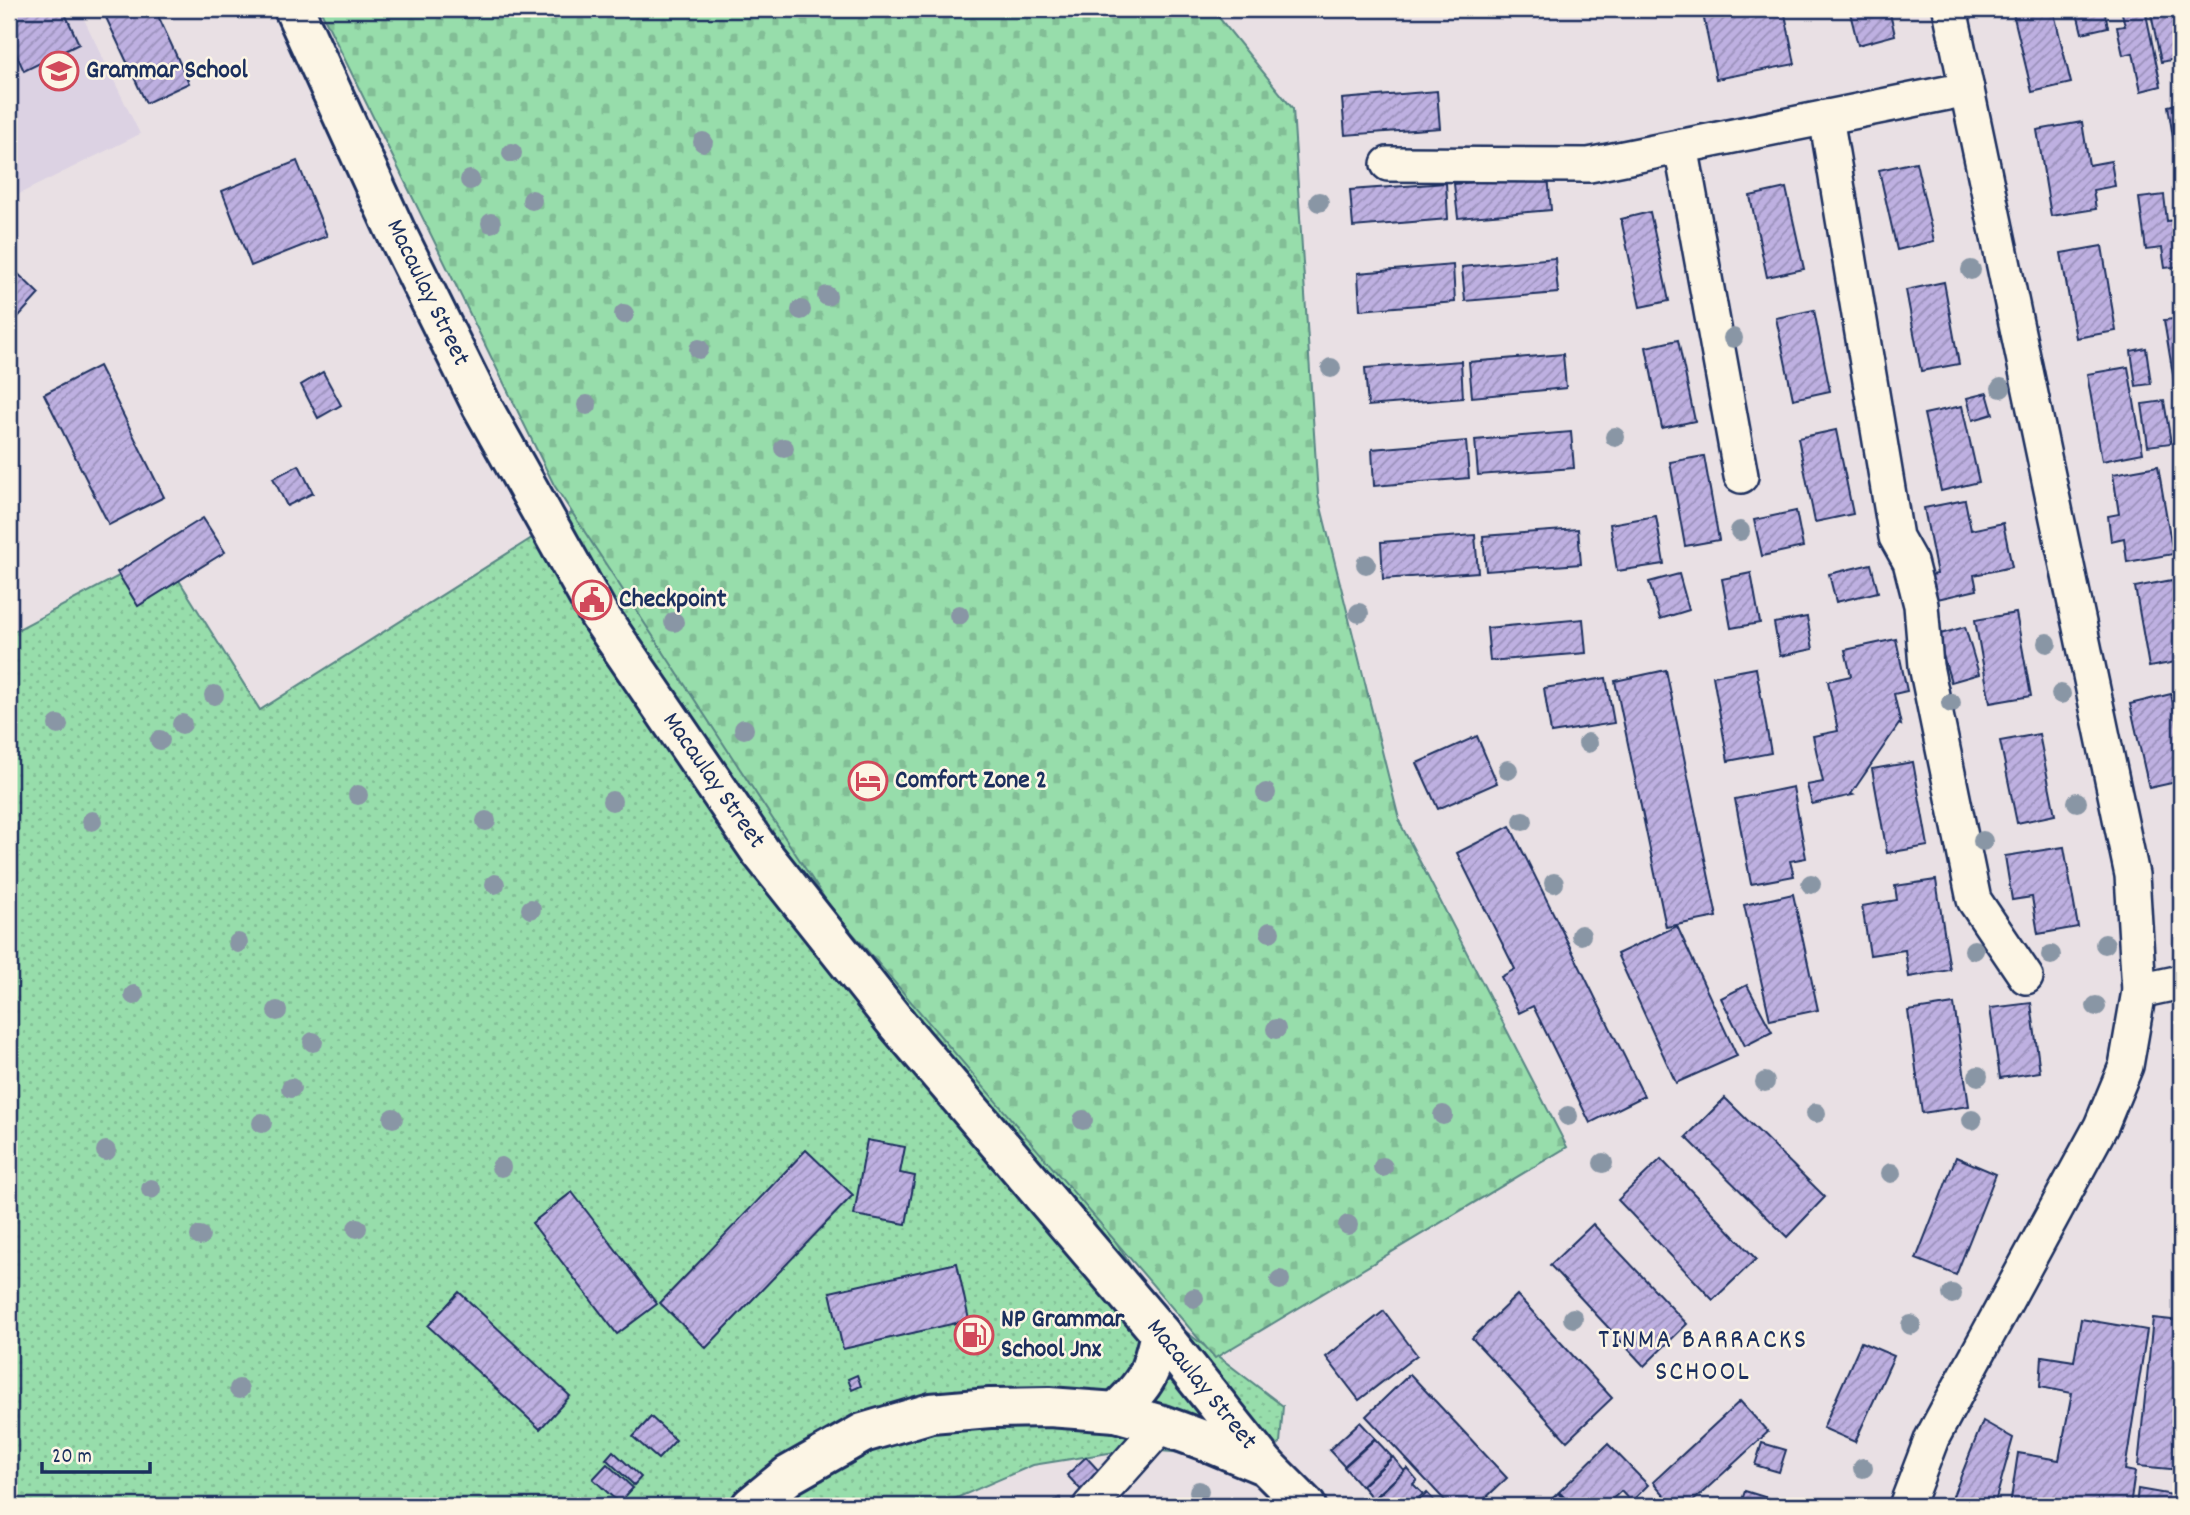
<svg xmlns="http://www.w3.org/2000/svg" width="2190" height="1515" font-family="Dekko,sans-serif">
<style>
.built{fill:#dcd2e3}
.grass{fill:url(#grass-dots);stroke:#598684;stroke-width:2}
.cemetery{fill:url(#cemetery-stones);stroke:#598684;stroke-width:2}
.building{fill:url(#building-hatch);stroke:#1b2f5e;stroke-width:2}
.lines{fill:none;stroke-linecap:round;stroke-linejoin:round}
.minor-casing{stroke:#1b2f5e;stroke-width:38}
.tertiary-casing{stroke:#1b2f5e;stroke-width:44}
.secondary-casing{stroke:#1b2f5e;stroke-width:44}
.minor{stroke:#fcf5e5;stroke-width:33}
.tertiary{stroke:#fcf5e5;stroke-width:38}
.secondary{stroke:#fcf5e5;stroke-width:38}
.tree{fill:#8996a5}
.labels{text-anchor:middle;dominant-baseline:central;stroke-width:5;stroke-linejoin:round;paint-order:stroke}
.poi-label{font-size:26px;font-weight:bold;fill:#1b2f5e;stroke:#fcf5e5;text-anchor:start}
.street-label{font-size:26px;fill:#1b2f5e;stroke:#fcf5e5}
.neighbourhood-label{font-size:28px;letter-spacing:2px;fill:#1b2f5e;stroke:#fcf5e5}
</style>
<defs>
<pattern id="grass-dots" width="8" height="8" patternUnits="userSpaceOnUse" patternTransform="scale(1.75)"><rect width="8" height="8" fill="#97ddab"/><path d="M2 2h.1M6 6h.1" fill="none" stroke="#82be96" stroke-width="1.8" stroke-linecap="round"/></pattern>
<pattern id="cemetery-stones" width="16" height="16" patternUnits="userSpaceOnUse" patternTransform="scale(1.75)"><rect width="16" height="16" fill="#97ddab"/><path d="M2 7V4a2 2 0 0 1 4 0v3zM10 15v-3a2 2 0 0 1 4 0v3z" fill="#82be96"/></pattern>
<pattern id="building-hatch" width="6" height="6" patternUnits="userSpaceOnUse" patternTransform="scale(1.75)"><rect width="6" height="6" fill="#beb0e1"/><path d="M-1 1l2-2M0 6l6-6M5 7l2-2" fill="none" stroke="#9a90ba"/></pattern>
</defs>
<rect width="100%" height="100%" fill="#e9e0e4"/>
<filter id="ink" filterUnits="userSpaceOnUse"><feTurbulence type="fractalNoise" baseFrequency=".0143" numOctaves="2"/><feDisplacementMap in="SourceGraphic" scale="14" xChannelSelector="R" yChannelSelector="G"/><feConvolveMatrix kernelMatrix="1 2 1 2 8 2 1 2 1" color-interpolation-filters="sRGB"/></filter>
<g filter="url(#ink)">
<polygon class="built" points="9,9 79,9 140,134 9,199"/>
<polygon class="grass" points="614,486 1103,1221 1159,1311 1283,1406 1280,1443 1262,1459 1134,1449 1033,1465 938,1506 9,1506 9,621 15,631 162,553 260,710"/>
<polygon class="cemetery" points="320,9 734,9 766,13 769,9 1212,9 1293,109 1318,495 1400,823 1567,1147 1215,1358 831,908 554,485"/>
<g class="building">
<polygon points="9,9 63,9 79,44 24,71 9,39"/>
<polygon points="102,9 155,9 189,83 146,103"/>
<polygon points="1702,9 1784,9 1795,64 1716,79"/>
<polygon points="1849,9 1889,9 1895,35 1858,45"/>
<polygon points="2012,9 2053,9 2071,83 2032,92"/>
<polygon points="2093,9 2104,9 2108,27 2082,33 2077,13"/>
<polygon points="2121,9 2145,9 2161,86 2141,91 2133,53 2123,55 2117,27 2125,26"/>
<polygon points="2150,9 2181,9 2181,58 2161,62"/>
<polygon points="1437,91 1440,128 1345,135 1342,99"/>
<polygon points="2181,103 2181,187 2168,106"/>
<polygon points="2082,122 2089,165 2111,161 2115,186 2093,190 2096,209 2051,216 2037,130"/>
<polygon points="297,161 327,236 251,266 222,191"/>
<polygon points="1916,162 1934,241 1897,250 1879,170"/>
<polygon points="1548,175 1551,210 1458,218 1454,184"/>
<polygon points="1446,183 1448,219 1353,227 1350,190"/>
<polygon points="1786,188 1804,269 1767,277 1750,196"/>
<polygon points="2164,195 2167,221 2181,219 2181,266 2165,268 2162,248 2146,250 2139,198"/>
<polygon points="1650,212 1669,301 1640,307 1621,219"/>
<polygon points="2102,246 2116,331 2076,338 2061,253"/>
<polygon points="1555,258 1558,293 1465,301 1462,267"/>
<polygon points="9,265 39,294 9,327"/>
<polygon points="1453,265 1455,302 1360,310 1358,273"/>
<polygon points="1944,282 1959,364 1921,371 1906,290"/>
<polygon points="1814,310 1830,391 1793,399 1776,318"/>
<polygon points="2181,318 2181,398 2177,399 2164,320"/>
<polygon points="1678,340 1695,421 1662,428 1646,347"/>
<polygon points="2146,348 2151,384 2136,386 2131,351"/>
<polygon points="1563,354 1566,388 1472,397 1469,362"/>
<polygon points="1461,361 1463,398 1368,406 1365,368"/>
<polygon points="99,366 164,497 109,525 44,394"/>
<polygon points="2128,367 2143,453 2102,461 2087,374"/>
<polygon points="323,372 341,405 318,418 301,385"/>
<polygon points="1987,393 1993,414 1973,420 1967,398"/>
<polygon points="2164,401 2171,443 2148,446 2142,404"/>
<polygon points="1962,406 1979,482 1941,491 1924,414"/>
<polygon points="1836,430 1853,514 1815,522 1798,438"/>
<polygon points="1571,432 1574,468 1478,475 1475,440"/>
<polygon points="1466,441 1469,478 1374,486 1372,449"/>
<polygon points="1704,456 1719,540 1685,546 1670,462"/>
<polygon points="299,465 313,493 287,506 273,478"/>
<polygon points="2158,466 2173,554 2127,562 2124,538 2111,541 2108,516 2119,514 2113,474"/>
<polygon points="1965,500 1971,530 2003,523 2012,567 1974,575 1977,590 1924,602 1919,577 1937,574 1924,508"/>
<polygon points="1796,511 1803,547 1762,556 1754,520"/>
<polygon points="1656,516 1664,564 1617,571 1610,524"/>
<polygon points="203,518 225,552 138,606 117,572"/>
<polygon points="1578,529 1581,564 1486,571 1483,536"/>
<polygon points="1475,535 1478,572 1383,579 1381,542"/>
<polygon points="1871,564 1878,592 1836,602 1829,574"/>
<polygon points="1751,573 1760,623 1731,628 1722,579"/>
<polygon points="1679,574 1689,610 1660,619 1649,582"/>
<polygon points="2172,580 2181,630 2181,661 2149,667 2135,587"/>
<polygon points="2016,613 2031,696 1990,703 1975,620"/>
<polygon points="1807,617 1813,649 1780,656 1774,623"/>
<polygon points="1583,619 1586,653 1490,661 1487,628"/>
<polygon points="1965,627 1979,674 1951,682 1937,635"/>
<polygon points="1896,639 1907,691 1894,694 1901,725 1899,724 1851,794 1853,795 1812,804 1807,785 1823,782 1813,736 1838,731 1828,681 1851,676 1845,650"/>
<polygon points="1756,668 1771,753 1728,761 1713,676"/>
<polygon points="1666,670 1717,917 1666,927 1615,681"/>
<polygon points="1606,678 1614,723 1551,733 1544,688"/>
<polygon points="2171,694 2181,741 2181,781 2149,788 2130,704"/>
<polygon points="2039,734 2055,815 2017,823 2000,741"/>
<polygon points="1477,736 1497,783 1438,809 1417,763"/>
<polygon points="1913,762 1928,846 1887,853 1872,769"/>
<polygon points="1793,787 1806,858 1790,861 1794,876 1751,884 1735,799"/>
<polygon points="1510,826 1644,1096 1590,1123 1533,1006 1519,1013 1501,977 1515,969 1457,853"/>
<polygon points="2064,847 2078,927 2038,934 2032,897 2012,900 2005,856"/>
<polygon points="1936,880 1950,970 1909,977 1905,950 1870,955 1862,906 1897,900 1895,886"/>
<polygon points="1793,894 1818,1010 1770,1020 1744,905"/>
<polygon points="1677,926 1737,1056 1676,1083 1617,954"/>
<polygon points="1747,985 1772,1032 1745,1046 1721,998"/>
<polygon points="2031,1003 2040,1072 2000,1078 1990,1008"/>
<polygon points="1954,1004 1969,1106 1922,1113 1908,1011"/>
<polygon points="1725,1098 1825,1197 1787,1237 1686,1137"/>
<polygon points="867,1140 905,1147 900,1173 915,1176 906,1224 854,1215"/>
<polygon points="806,1150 853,1195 706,1348 660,1303"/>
<polygon points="1956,1157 1996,1174 1956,1275 1916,1259"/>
<polygon points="1661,1159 1756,1259 1713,1300 1618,1200"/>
<polygon points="572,1192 657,1304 617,1334 532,1223"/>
<polygon points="1593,1224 1687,1324 1644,1366 1550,1265"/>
<polygon points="957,1263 969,1320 843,1349 830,1292"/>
<polygon points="459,1292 570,1396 540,1429 428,1326"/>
<polygon points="1517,1295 1612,1398 1567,1441 1472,1338"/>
<polygon points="1384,1311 1417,1355 1359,1400 1326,1357"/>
<polygon points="2153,1318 2181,1321 2181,1470 2138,1466"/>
<polygon points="2081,1319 2147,1330 2125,1470 2135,1472 2130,1506 2010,1506 2018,1453 2059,1460 2072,1393 2040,1387 2042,1356 2074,1361"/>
<polygon points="1861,1342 1894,1356 1855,1442 1823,1428"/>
<polygon points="1410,1374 1507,1478 1477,1506 1450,1506 1366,1416"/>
<polygon points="857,1375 861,1386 852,1390 848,1379"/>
<polygon points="1740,1401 1768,1432 1688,1506 1674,1506 1653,1482"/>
<polygon points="651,1417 676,1440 658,1459 633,1437"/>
<polygon points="1983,1421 2013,1438 1994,1506 1949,1506"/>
<polygon points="1360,1422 1375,1438 1344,1466 1329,1450"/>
<polygon points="1375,1439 1392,1457 1361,1486 1344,1467"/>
<polygon points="1762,1443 1786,1450 1779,1472 1755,1465"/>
<polygon points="1608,1444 1648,1485 1631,1502 1621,1491 1605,1506 1573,1506 1559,1492"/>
<polygon points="613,1451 641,1477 634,1485 606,1459"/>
<polygon points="1086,1457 1100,1472 1081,1490 1067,1475"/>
<polygon points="1393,1457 1404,1471 1373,1499 1362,1486"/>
<polygon points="607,1464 633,1488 619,1503 593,1479"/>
<polygon points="1407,1468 1417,1480 1413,1484 1423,1494 1410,1506 1387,1506 1378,1496"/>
<polygon points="2138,1489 2173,1495 2172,1506 2136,1506"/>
<polygon points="1745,1491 1774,1500 1772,1506 1740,1506"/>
<polygon points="1427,1493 1439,1506 1413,1506 1424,1496"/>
<polygon points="1558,1493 1571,1506 1545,1506"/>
<polygon points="1060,1498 1063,1506 1050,1506 1049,1503"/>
</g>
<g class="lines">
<defs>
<g id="minor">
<polyline points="1826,117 1896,537 1910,562 1921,605 1926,666 1974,900 2026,977"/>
<polyline points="1681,146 1741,476"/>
<polyline points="1388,164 1589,165 1967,89"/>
<polyline points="2139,991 2181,982"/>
<polyline points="1090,1506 1162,1425"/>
<polyline points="1906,1506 1932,1438 2101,1126 2126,1066 2139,991 2132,875 1950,9"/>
</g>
<polyline id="tertiary" points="294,9 395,230 482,406 599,615 760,851 898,1025 1160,1333 1266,1466"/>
<g id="secondary">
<path d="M1116 1412C1147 1383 1151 1374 1160 1333"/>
<polyline points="751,1506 789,1475 863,1433 931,1413 990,1408 1049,1407 1116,1412 1162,1425 1206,1441 1266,1466 1306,1506"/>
</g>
</defs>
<use href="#minor" class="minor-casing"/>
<use href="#tertiary" class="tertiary-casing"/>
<use href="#secondary" class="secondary-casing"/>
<use href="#minor" class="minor"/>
<use href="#tertiary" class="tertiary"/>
<use href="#secondary" class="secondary"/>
</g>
<g class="tree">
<circle cx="703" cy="142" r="10"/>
<circle cx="512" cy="153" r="10"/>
<circle cx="470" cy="180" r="10"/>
<circle cx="532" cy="200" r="10"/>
<circle cx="1319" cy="202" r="10"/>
<circle cx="491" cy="223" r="10"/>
<circle cx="1971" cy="270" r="10"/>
<circle cx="827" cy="296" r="10"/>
<circle cx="801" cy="310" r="10"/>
<circle cx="624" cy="314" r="10"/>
<circle cx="1733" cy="338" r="10"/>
<circle cx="699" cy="349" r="10"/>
<circle cx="1331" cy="368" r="10"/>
<circle cx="2001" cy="388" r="10"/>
<circle cx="587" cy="405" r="10"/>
<circle cx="1615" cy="437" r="10"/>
<circle cx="784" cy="448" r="10"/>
<circle cx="1740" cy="531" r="10"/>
<circle cx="1366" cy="564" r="10"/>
<circle cx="1359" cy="613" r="10"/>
<circle cx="959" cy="615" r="10"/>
<circle cx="674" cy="622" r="10"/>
<circle cx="2047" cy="643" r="10"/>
<circle cx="2061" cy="694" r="10"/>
<circle cx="214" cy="695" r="10"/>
<circle cx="1951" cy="703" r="10"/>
<circle cx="182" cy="724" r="10"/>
<circle cx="58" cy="725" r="10"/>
<circle cx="744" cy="729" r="10"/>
<circle cx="160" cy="740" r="10"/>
<circle cx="1588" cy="743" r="10"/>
<circle cx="1508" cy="770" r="10"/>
<circle cx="1266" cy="793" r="10"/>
<circle cx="358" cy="795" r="10"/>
<circle cx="612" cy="801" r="10"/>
<circle cx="2077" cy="802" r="10"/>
<circle cx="92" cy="821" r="10"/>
<circle cx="486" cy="821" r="10"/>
<circle cx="1523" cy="821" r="10"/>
<circle cx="1983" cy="841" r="10"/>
<circle cx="1554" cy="883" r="10"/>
<circle cx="495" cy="884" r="10"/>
<circle cx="1811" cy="884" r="10"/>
<circle cx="531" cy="909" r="10"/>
<circle cx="1270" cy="932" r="10"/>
<circle cx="1581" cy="935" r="10"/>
<circle cx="238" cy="943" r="10"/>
<circle cx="2105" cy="944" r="10"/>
<circle cx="1974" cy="950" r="10"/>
<circle cx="2051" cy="955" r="10"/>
<circle cx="134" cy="995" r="10"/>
<circle cx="2096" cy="1006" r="10"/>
<circle cx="277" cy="1011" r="10"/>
<circle cx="1276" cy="1029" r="10"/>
<circle cx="313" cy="1042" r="10"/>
<circle cx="1978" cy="1076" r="10"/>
<circle cx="1765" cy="1082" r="10"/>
<circle cx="291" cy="1088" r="10"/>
<circle cx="1816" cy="1113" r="10"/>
<circle cx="1443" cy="1115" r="10"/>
<circle cx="1568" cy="1116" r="10"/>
<circle cx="393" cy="1118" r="10"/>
<circle cx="1083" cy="1120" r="10"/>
<circle cx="1972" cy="1120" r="10"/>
<circle cx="262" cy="1123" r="10"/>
<circle cx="106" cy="1151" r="10"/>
<circle cx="1603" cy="1163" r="10"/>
<circle cx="501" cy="1167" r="10"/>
<circle cx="1383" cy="1167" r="10"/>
<circle cx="1891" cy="1173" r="10"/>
<circle cx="151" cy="1189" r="10"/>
<circle cx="1348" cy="1225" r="10"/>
<circle cx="357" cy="1228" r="10"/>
<circle cx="200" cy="1236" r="10"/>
<circle cx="1280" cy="1280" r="10"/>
<circle cx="1952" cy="1294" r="10"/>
<circle cx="1194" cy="1298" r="10"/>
<circle cx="1573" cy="1318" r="10"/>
<circle cx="1911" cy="1325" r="10"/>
<circle cx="239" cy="1389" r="10"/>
<circle cx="1863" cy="1468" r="10"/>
<circle cx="1199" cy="1491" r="10"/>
</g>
</g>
<defs>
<symbol id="school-ring" viewBox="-11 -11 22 22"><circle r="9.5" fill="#fcf5e5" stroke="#d1495b" stroke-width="1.5"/><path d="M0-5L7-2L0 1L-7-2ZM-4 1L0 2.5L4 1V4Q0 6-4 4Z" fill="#d1495b"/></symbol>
<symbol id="civic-ring" viewBox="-11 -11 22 22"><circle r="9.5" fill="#fcf5e5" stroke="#d1495b" stroke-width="1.5"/><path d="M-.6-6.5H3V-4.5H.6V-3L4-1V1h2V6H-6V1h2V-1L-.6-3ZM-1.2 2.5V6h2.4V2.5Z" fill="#d1495b"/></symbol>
<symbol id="hotel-ring" viewBox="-11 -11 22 22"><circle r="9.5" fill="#fcf5e5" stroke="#d1495b" stroke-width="1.5"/><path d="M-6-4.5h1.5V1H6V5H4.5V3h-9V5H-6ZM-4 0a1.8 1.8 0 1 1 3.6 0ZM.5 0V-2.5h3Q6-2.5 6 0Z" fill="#d1495b"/></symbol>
<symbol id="fuel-ring" viewBox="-11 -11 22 22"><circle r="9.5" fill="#fcf5e5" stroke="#d1495b" stroke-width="1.5"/><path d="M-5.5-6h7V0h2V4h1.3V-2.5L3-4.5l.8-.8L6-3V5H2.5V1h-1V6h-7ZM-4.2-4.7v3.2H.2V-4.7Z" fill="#d1495b"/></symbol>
</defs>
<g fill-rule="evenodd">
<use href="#school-ring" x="37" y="49" width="44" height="44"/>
<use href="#civic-ring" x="570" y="578" width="44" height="44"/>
<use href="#hotel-ring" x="846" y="759" width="44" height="44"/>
<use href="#fuel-ring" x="952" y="1313" width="44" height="44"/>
</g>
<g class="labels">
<g class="poi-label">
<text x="86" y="71">Grammar School</text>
<text x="619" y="600">Checkpoint</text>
<text x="895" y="781">Comfort Zone 2</text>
<text x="1001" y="1320">NP Grammar<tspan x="1001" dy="30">School Jnx</tspan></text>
</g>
<g class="street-label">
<text transform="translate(427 293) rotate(64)">Macaulay Street</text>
<text transform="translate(713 781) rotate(55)">Macaulay Street</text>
<text transform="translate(1201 1385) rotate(51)">Macaulay Street</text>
</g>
<g class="neighbourhood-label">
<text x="1703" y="1342">TINMA BARRACKS<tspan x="1703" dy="32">SCHOOL</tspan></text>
</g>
</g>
<rect width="2190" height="1515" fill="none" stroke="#fcf5e5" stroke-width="35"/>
<rect x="18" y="18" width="2155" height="1480" fill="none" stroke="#1b2f5e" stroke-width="2.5" filter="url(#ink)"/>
<path d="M42 1462v10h108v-10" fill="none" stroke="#1b2f5e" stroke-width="3.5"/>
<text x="52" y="1462" font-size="21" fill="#1b2f5e" stroke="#fcf5e5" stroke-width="5" paint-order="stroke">20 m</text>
</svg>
